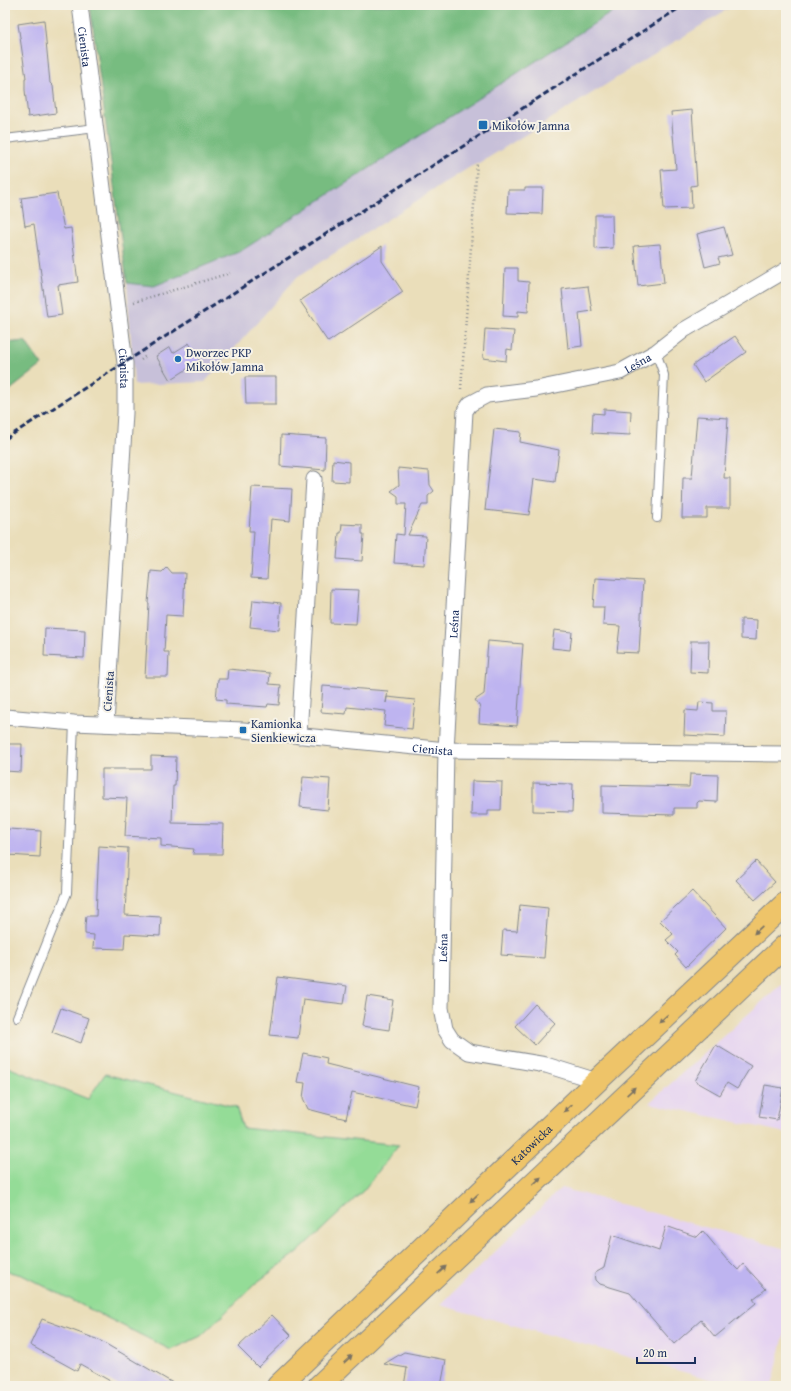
<svg xmlns="http://www.w3.org/2000/svg" width="791" height="1391" font-family="'Gentium Book Plus',serif">
<style>
.built{fill:#e5d3f1}
.industrial{fill:#c7c0d9}
.green{fill:#94dc97;stroke:#58867a}
.forest{fill:#77bc80;stroke:#49766f}
.building{fill:#beb4f0}
.lines{fill:none;stroke-linecap:round;stroke-linejoin:round}
.service-casing{stroke:#82868c;stroke-width:10}
.minor-casing{stroke:#82868c;stroke-width:17}
.primary-casing{stroke:#82868c;stroke-width:24}
.path{stroke:#82868c;stroke-width:2.5;stroke-dasharray:1 3;stroke-linecap:butt}
.service{stroke:#fff;stroke-width:8}
.minor{stroke:#fff;stroke-width:15}
.primary{stroke:#eec469;stroke-width:22}
.rail{stroke:#1b2f5e;stroke-width:3;stroke-dasharray:6 3;stroke-linecap:butt}
.oneway{fill:#7a7263}
.poi-dot{fill:#1f6fb2;stroke:#f7f3e8;stroke-width:1.5}
.labels{text-anchor:middle;dominant-baseline:central;stroke-width:4;stroke-linejoin:round;paint-order:stroke}
.street-label{font-size:12px;fill:#1b2f5e;stroke:#f7f3e8}
.poi-label{font-size:12px;fill:#1b2f5e;stroke:#f7f3e8;text-anchor:start}
</style>
<rect width="100%" height="100%" fill="#f7f3e8"/>
<filter id="ink" filterUnits="userSpaceOnUse"><feTurbulence type="fractalNoise" baseFrequency=".025" numOctaves="2"/><feDisplacementMap in="SourceGraphic" scale="8" xChannelSelector="R" yChannelSelector="G"/><feConvolveMatrix kernelMatrix="1 2 1 2 8 2 1 2 1" color-interpolation-filters="sRGB"/></filter>
<filter id="wash" filterUnits="userSpaceOnUse"><feTurbulence type="fractalNoise" baseFrequency=".012" numOctaves="4" result="noise"/><feDisplacementMap in="SourceGraphic" scale="16" xChannelSelector="R" yChannelSelector="G"/><feGaussianBlur stdDeviation="0.9" result="paint"/><feColorMatrix in="noise" values="0 0 0 0 0 0 0 0 0 0 0 0 0 0 0 0 0 1.4 0 .05"/><feComposite in="paint" operator="in"/></filter>
<g filter="url(#wash)">
<rect width="100%" height="100%" fill="#eadeba"/>
<g class="built">
<polygon points="786,980 786,1133 649,1103"/>
<polygon points="561,1188 786,1249 786,1326 772,1386 735,1386 440,1305"/>
</g>
<polygon class="industrial" points="623,5 734,5 483,161 470,167 297,277 205,382 134,385 127,283 154,286 592,25"/>
<polygon class="green" points="5,1066 88,1099 105,1074 236,1107 243,1128 399,1145 363,1191 298,1252 256,1283 201,1336 171,1350 22,1275 5,1271"/>
<g class="forest">
<polygon points="90,5 623,5 241,251 154,286 127,283"/>
<polygon points="25,341 42,365 5,394 5,343"/>
</g>
<g id="blocks">
<g class="building">
<polygon points="44,20 50,83 53,86 56,113 28,117 25,90 25,78 26,78 18,24"/>
<polygon points="692,110 697,185 691,186 692,208 664,209 661,170 676,169 671,112"/>
<polygon points="525,188 543,188 542,214 507,213 508,190 525,190"/>
<polygon points="57,193 64,229 71,228 78,282 58,285 62,315 47,317 34,224 25,226 21,198"/>
<polygon points="595,215 612,215 613,248 595,249"/>
<polygon points="724,227 732,255 718,258 720,263 705,267 697,234"/>
<polygon points="660,244 664,283 638,286 634,246"/>
<polygon points="382,246 382,261 403,292 328,342 300,301"/>
<polygon points="505,268 518,268 518,281 529,282 528,312 518,311 518,317 503,316"/>
<polygon points="588,286 592,311 579,313 582,346 568,348 562,289"/>
<polygon points="485,329 514,331 512,350 507,349 506,361 483,358"/>
<polygon points="735,336 746,352 704,382 693,365"/>
<polygon points="189,343 200,361 170,380 156,356 170,347 173,353"/>
<polygon points="245,377 276,377 276,404 246,404"/>
<polygon points="604,409 631,411 630,435 592,433 593,413 604,414"/>
<polygon points="697,416 728,418 724,478 730,478 730,508 707,508 707,518 682,518 683,478 692,478"/>
<polygon points="494,429 521,432 520,442 559,450 555,482 534,479 529,515 485,510"/>
<polygon points="281,435 326,438 325,470 280,466"/>
<polygon points="333,460 349,462 349,482 332,481"/>
<polygon points="398,468 429,471 430,485 434,491 428,496 428,505 422,505 408,535 426,536 424,565 394,563 396,534 404,535 406,504 398,504 398,496 391,491 399,485"/>
<polygon points="252,487 292,489 290,521 271,519 267,579 251,578 254,531 249,531"/>
<polygon points="342,524 362,525 362,534 364,534 362,561 337,559 339,533 341,533"/>
<polygon points="167,567 172,573 185,573 183,616 166,615 164,652 169,652 168,677 145,677 149,603 148,603 151,571 162,572"/>
<polygon points="595,578 643,581 639,653 617,652 620,626 603,625 604,607 593,607"/>
<polygon points="331,589 359,590 356,624 330,623"/>
<polygon points="253,600 281,603 279,630 250,627"/>
<polygon points="741,619 757,620 756,640 741,639"/>
<polygon points="45,628 85,630 84,658 44,656"/>
<polygon points="554,630 572,632 570,650 552,648"/>
<polygon points="488,641 523,644 517,726 479,723 480,707 475,700 484,694"/>
<polygon points="691,641 709,641 708,673 690,672"/>
<polygon points="228,669 270,673 269,684 281,685 279,705 268,704 267,707 226,704 226,700 216,699 218,679 227,679"/>
<polygon points="323,686 388,691 386,703 387,697 415,700 412,729 384,726 386,711 347,707 346,714 321,712"/>
<polygon points="699,702 713,703 713,711 726,711 725,737 684,735 685,710 698,711"/>
<polygon points="5,744 22,744 21,772 5,771"/>
<polygon points="151,756 176,757 175,786 173,786 172,823 223,824 222,854 193,854 194,849 161,846 161,838 125,836 127,798 102,797 102,769 151,769"/>
<polygon points="690,774 718,775 717,802 699,801 697,803 697,808 674,808 674,815 602,813 602,785 689,787"/>
<polygon points="303,777 330,779 328,810 300,807"/>
<polygon points="472,781 502,782 501,810 488,810 488,815 471,815"/>
<polygon points="533,783 573,784 572,812 533,811"/>
<polygon points="8,829 41,831 40,857 7,855"/>
<polygon points="99,846 128,848 125,915 161,917 160,936 125,934 124,949 93,948 94,935 85,934 85,926 86,916 96,916"/>
<polygon points="756,861 775,882 755,900 736,880"/>
<polygon points="692,891 726,928 686,967 675,955 678,952 666,940 673,934 660,921"/>
<polygon points="520,905 548,908 544,958 501,955 503,930 517,931"/>
<polygon points="278,977 347,986 344,1004 303,999 298,1038 270,1035"/>
<polygon points="367,996 393,1000 389,1030 362,1026"/>
<polygon points="535,1004 555,1023 535,1045 515,1026"/>
<polygon points="61,1008 89,1018 81,1043 52,1032"/>
<polygon points="716,1045 751,1066 737,1089 727,1083 720,1095 695,1081"/>
<polygon points="303,1053 327,1058 326,1064 419,1087 415,1106 352,1092 346,1119 308,1109 303,1098 305,1083 297,1082"/>
<polygon points="765,1085 783,1088 777,1120 759,1117"/>
<polygon points="666,1226 697,1237 703,1231 727,1260 728,1260 738,1270 743,1264 766,1289 753,1299 756,1303 715,1337 701,1320 674,1344 630,1293 600,1284 596,1280 595,1273 604,1268 612,1235 659,1251"/>
<polygon points="272,1315 291,1335 258,1367 238,1347"/>
<polygon points="42,1319 99,1340 178,1386 119,1386 80,1364 77,1371 30,1345"/>
<polygon points="404,1352 446,1360 441,1386 404,1386 407,1368 384,1364"/>
</g>
</g>
</g>
<g filter="url(#ink)">
<use href="#blocks" fill-opacity="0" stroke="#82868c" stroke-width="1"/>
<g class="lines">
<defs>
<g id="service">
<polyline points="5,139 96,128"/>
<polyline points="656,352 664,375 657,518"/>
<polyline points="17,1017 67,893 74,723"/>
</g>
<g id="minor">
<path id="s1" d="M80 5 125 363V413L106 724"/>
<path id="s2" d="M5 717 74 723 243 730 446 750 786 754"/>
<polyline points="299,736 314,479"/>
<path id="s3" d="M597 1081 546 1065 469 1052 452 1040 445 1029 441 1008 446 750 465 411 470 404 487 395 536 389 620 372 656 352 684 330 786 270"/>
</g>
<g id="primary">
<path id="s4" d="M278 1386 597 1081 786 903"/>
<polyline points="319,1386 786,945"/>
</g>
</defs>
<use href="#service" class="service-casing"/>
<use href="#minor" class="minor-casing"/>
<use href="#primary" class="primary-casing"/>
<g class="path">
<polyline points="134,302 230,273"/>
<polyline points="141,360 147,355"/>
<polyline points="461,389 477,162"/>
</g>
<use href="#service" class="service"/>
<use href="#minor" class="minor"/>
<use href="#primary" class="primary"/>
<polyline class="rail" points="5,439 684,5"/>
</g>
<defs><path id="oneway-solid" d="M-6-.8H1V-3.2L6.5 0L1 3.2V.8H-6Z"/></defs>
<g class="oneway">
<use href="#oneway-solid" transform="translate(758 930) rotate(137)"/>
<use href="#oneway-solid" transform="translate(663 1019) rotate(137)"/>
<use href="#oneway-solid" transform="translate(631 1091) rotate(-43)"/>
<use href="#oneway-solid" transform="translate(568 1108) rotate(136)"/>
<use href="#oneway-solid" transform="translate(537 1181) rotate(-43)"/>
<use href="#oneway-solid" transform="translate(474 1198) rotate(136)"/>
<use href="#oneway-solid" transform="translate(442 1270) rotate(-43)"/>
<use href="#oneway-solid" transform="translate(348 1359) rotate(-43)"/>
</g>
</g>
<g class="poi-dot">
<rect x="478" y="120" width="10" height="10" rx="2"/>
<circle cx="178" cy="359" r="4"/>
<rect x="239" y="726" width="8" height="8" rx="2"/>
</g>
<g class="labels">
<g class="street-label">
<text stroke="none"><textPath href="#s1" startOffset="42">Cienista</textPath></text>
<text stroke="none"><textPath href="#s3" startOffset="967">Leśna</textPath></text>
<text stroke="none"><textPath href="#s1" startOffset="366">Cienista</textPath></text>
<text stroke="none"><textPath href="#s3" startOffset="571">Leśna</textPath></text>
<text transform="translate(108 691) rotate(-86)">Cienista</text>
<text stroke="none"><textPath href="#s2" startOffset="429">Cienista</textPath></text>
<text stroke="none"><textPath href="#s3" startOffset="247">Leśna</textPath></text>
<text stroke="none"><textPath href="#s4" startOffset="350">Katowicka</textPath></text>
</g>
<g class="poi-label">
<text x="492" y="125">Mikołów Jamna</text>
<text x="186" y="352">Dworzec PKP<tspan x="186" dy="14">Mikołów Jamna</tspan></text>
<text x="251" y="723">Kamionka<tspan x="251" dy="14">Sienkiewicza</tspan></text>
</g>
</g>
<rect width="791" height="1391" fill="none" stroke="#f7f3e8" stroke-width="20"/>
<path d="M637 1357v6h58v-6" fill="none" stroke="#1b2f5e" stroke-width="2"/>
<text x="643" y="1357" font-size="12" fill="#1b2f5e" stroke="#f7f3e8" stroke-width="3" paint-order="stroke">20 m</text>
</svg>
